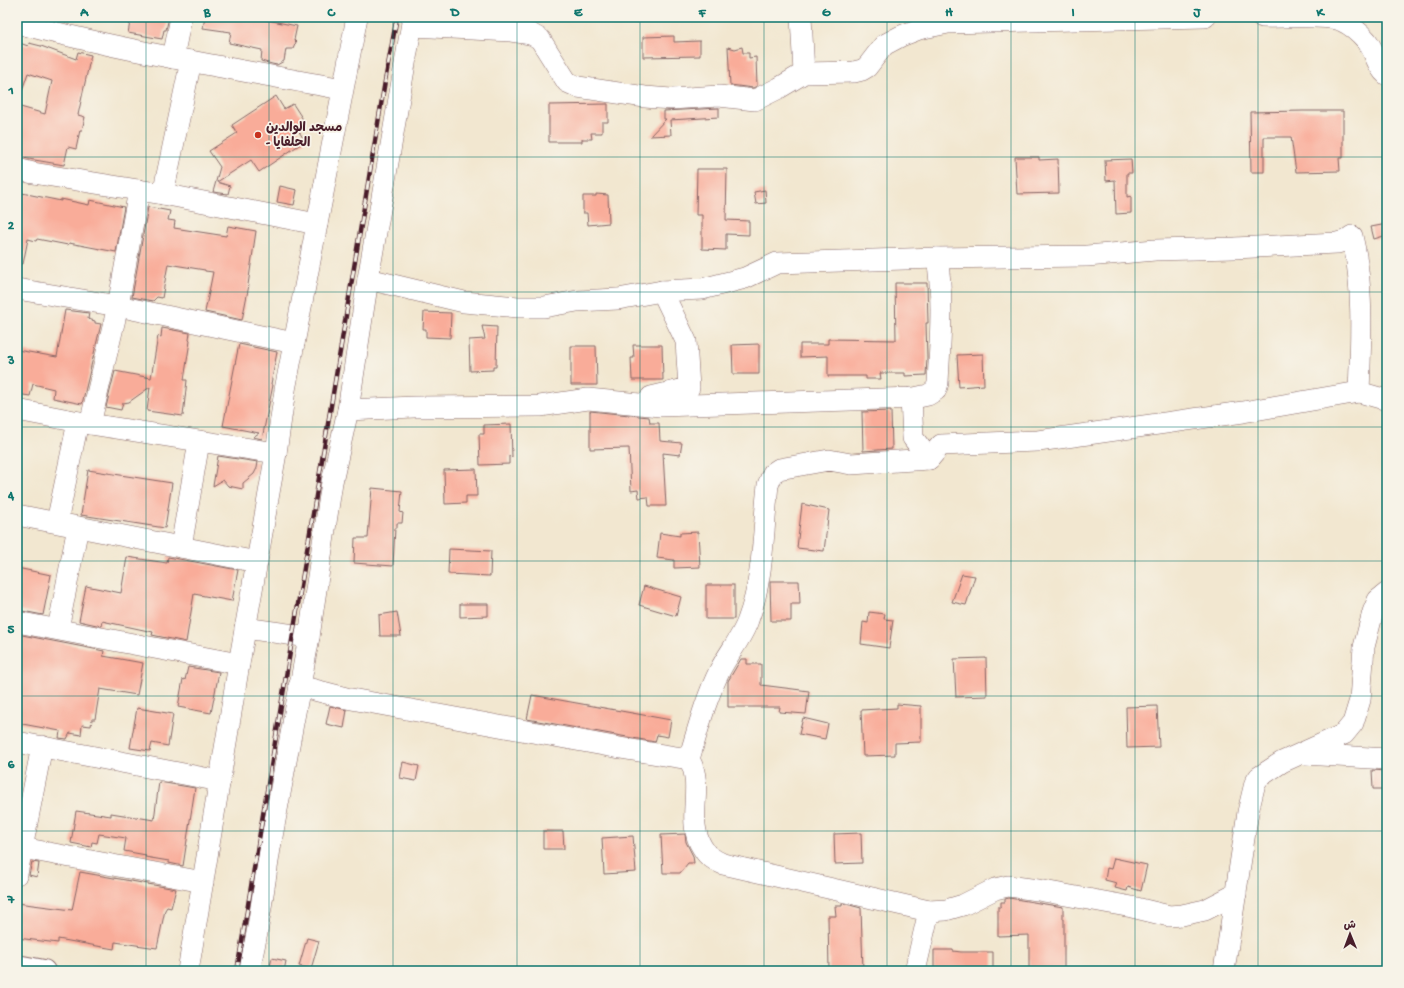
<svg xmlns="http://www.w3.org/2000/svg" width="1404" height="988" font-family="'Gochi Hand','Playpen Sans Arabic',sans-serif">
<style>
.building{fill:#f9ac99}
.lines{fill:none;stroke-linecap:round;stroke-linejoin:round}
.minor-casing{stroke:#856565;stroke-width:22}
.major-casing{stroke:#856565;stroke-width:24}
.minor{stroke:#fff;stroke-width:21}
.major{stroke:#fff;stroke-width:22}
.rail-casing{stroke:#4a1f2b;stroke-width:4.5}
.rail{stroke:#f7f3e8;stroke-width:3;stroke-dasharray:9;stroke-linecap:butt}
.grid{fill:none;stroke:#0f766e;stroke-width:1;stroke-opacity:0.55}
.poi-dot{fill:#c8321e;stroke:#f7f3e8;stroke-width:1.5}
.labels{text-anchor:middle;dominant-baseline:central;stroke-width:3.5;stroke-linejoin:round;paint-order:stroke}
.poi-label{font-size:13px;font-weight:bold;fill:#4a1f2b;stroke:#f7f3e8;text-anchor:start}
.neatline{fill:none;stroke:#0f766e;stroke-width:1.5}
.grid-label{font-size:13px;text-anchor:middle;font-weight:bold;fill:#0f766e}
</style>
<rect width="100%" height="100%" fill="#f7f3e8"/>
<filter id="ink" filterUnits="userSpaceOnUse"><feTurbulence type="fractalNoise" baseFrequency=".025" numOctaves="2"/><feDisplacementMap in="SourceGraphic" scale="8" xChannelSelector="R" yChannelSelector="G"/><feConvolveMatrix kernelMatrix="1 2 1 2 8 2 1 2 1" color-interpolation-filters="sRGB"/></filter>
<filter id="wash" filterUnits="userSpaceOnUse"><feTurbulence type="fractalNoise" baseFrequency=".012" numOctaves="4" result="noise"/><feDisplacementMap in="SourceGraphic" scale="16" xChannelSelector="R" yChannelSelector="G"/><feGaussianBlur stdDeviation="0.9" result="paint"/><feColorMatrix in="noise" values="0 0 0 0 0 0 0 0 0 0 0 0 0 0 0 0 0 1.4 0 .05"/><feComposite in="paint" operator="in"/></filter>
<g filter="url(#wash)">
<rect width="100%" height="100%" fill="#f2e7d0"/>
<g id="blocks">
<g class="building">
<polygon points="131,17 169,17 166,30 164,30 162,39 128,33"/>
<polygon points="205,17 262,17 262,19 297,26 294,40 296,42 293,49 286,49 284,61 277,65 272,64 261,61 262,50 229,43 231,32 203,28"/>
<polygon points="674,36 674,42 700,41 700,56 643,57 643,37"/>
<polygon points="17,42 28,46 29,43 41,46 76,59 78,52 91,55 78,115 85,117 82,130 80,130 76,149 68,147 64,165 17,157 17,106 45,114 52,81 28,73 19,99 17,99"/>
<polygon points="728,47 735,49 742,47 743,53 749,53 749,58 756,57 757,86 753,88 730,85"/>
<polygon points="276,96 284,109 293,104 304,121 296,127 305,141 259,172 251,160 217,182 230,186 228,194 213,192 220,167 209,151 237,133 232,125"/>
<polygon points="608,104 608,122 602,122 602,133 591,133 592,139 582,139 582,142 549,142 549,105"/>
<polygon points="719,108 719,117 670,120 671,135 650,136 666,119 664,119 664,111"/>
<polygon points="1303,111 1343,111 1343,158 1339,158 1340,171 1296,172 1291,137 1264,137 1264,172 1251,172 1250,112"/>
<polygon points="1015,157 1039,157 1039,160 1058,159 1059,193 1017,194"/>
<polygon points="1131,159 1132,173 1127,173 1127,197 1131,196 1131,213 1116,214 1115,180 1106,181 1105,160"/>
<polygon points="697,169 727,169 726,220 749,221 749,235 726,234 726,250 702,249 702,215 696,215"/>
<polygon points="280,186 297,190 294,205 277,202"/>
<polygon points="765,190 766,203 756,204 754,192"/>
<polygon points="17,192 61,201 61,199 89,205 90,200 124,207 116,252 69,243 68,245 37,239 36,241 28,239 23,264 17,263"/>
<polygon points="596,194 608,195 609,223 588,225 587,213 583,213 583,196 596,196"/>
<polygon points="148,207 170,211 168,220 175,221 174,228 226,236 228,226 256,231 248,285 249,285 242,320 205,312 213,272 205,271 205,270 168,264 162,298 157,297 153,301 132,297"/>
<polygon points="1387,224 1387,235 1374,239 1371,227"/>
<polygon points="895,283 927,283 928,323 926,323 927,358 926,375 905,376 905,373 880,373 881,379 866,379 866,376 828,376 828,356 800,357 800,344 828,344 828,339 896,340"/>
<polygon points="65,310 89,313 88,319 95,321 95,323 101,324 82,404 53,398 54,389 33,384 30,396 17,394 17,350 57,357"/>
<polygon points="424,312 451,313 450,338 426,337 426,329 423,329"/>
<polygon points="482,326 497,327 496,367 493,367 493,370 470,371 469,340 485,339"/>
<polygon points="162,328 190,333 189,340 190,341 184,380 187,380 183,416 147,411 150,387 129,402 123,403 121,410 106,407 115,371 151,378 158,336 161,337"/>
<polygon points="239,344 277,352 271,384 273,385 262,439 253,437 259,433 223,426"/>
<polygon points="759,344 759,374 733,374 732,345"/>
<polygon points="633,345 662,345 663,380 632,380 631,358 634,358"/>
<polygon points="571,346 596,346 597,385 571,385"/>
<polygon points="983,354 984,385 959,387 957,355"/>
<polygon points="590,411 649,417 650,423 659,423 660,441 682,443 680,455 663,453 666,506 649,506 648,497 639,498 638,490 631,491 629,448 590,449"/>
<polygon points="891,411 892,449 863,451 862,412"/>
<polygon points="511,424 512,457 509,456 509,464 480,465 479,434 484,434 484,425"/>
<polygon points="218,456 258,462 257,468 254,474 243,483 243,489 228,486 223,480 213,486"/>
<polygon points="476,469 477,496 466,496 466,503 445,504 444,470"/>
<polygon points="88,470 172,483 165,528 81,515"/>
<polygon points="372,488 402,491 400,512 403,513 402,523 397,523 397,528 395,528 393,566 354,563 355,538 368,538"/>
<polygon points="802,504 829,510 824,551 797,548"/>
<polygon points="698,532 700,567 674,568 674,560 657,558 660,533 680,536 680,533"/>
<polygon points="449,549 491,551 490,576 448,574"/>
<polygon points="127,557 167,563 168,557 238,570 232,601 194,594 186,642 152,635 153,632 102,621 101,626 79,621 86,586 121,593"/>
<polygon points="17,568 51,575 43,615 17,610"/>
<polygon points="962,574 975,576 966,605 952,602"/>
<polygon points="770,581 799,581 800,604 791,604 791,621 771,621"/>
<rect x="706" y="585" width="28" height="34"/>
<polygon points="644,586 681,597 676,616 639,605"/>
<polygon points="460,604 488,604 488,616 460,617"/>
<polygon points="397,612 401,636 380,636 379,615"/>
<polygon points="869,612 885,614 884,619 893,620 889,648 861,644 863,622 868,623"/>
<polygon points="17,634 104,651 103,656 143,663 137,695 100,689 95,719 92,719 91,726 82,725 81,735 70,733 67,739 59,738 60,731 17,723"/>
<polygon points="986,658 987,696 956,697 954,659"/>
<polygon points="741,659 747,659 747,664 761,664 761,685 809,691 806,714 779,712 780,707 728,707 728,681"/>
<polygon points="188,667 219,672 211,713 178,707 183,679 185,680"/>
<polygon points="532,695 671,720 668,737 657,735 655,742 527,719"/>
<polygon points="897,704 921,706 921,742 895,743 895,755 863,756 861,710 897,708"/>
<polygon points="330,706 347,710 344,728 326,724"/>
<polygon points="1157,706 1159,747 1127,748 1126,707"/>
<polygon points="137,708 173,714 168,746 152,743 150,751 130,748"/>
<polygon points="803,718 828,724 825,739 799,734"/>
<polygon points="403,762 419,766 416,781 400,778"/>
<polygon points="1372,770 1385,771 1386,789 1373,789"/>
<polygon points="159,782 195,788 183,866 169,863 169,861 145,857 146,855 124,851 126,838 99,834 97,843 92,842 91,847 71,843 76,811 111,816 111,813 154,820"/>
<polygon points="543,831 563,831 564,849 543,849"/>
<polygon points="861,833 862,863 835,864 834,834"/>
<polygon points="685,834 686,842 693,856 694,863 688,863 680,873 663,873 661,835"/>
<polygon points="633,836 636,872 604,874 602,838"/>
<polygon points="1114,858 1147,865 1141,891 1128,887 1127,891 1115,888 1117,883 1105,880 1107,868 1111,869"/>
<polygon points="32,862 39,863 37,877 29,875"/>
<polygon points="80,872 176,889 171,908 167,907 165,910 157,948 115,942 114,949 58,939 58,943 17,938 17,903 72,910"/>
<polygon points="1009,898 1063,907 1063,919 1064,919 1064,971 1029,971 1029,935 998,936 998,907 1001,907 1001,902 1005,902 1005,899"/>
<polygon points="842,903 861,908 863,971 829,971 828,916 836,916 835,906 842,906"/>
<polygon points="307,938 319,941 311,969 299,966"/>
<polygon points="934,950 953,950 953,951 961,952 993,952 993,971 934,971"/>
<polygon points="272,958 286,961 284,971 269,971"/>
</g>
</g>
</g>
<g filter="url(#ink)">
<use href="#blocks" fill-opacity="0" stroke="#856565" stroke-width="1"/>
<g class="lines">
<defs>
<g id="minor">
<polyline points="801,17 804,73"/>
<path d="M1262 17C1280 18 1328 14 1342 21 1351 25 1361 34 1367 41 1375 51 1377 67 1387 75"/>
<path d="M17 23C124 51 234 69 342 89"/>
<polyline points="412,26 511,31 531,34 540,39 567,82 578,87 645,97 671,99 719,96 755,100 779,88 804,73 854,72 862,70 867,67 884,45 901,36 919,29 948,23 1205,17"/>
<polyline points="173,58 181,17"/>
<polyline points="17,169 33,173 163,194 317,224"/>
<polyline points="163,194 191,61"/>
<path d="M368 279 464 302 518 307H544L577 301 618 299 662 291 702 289 745 278 777 263 937 258 1087 256 1155 250 1234 248 1337 243 1345 241 1352 236C1364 285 1361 341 1359 392"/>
<polyline points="17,289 118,306 294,343"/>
<polyline points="651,397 689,388 686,341 662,291"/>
<polyline points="911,398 913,438 929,459 941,445 1038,441 1243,412 1359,392 1387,400"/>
<polyline points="17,410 90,424 276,453"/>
<path d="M348 410 414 407 540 406 588 399 660 406 914 398 928 395 936 390 938 383C940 341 944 299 937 258"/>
<polyline points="90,424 118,306 139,190"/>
<path d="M929 459 851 464 829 460 779 469 773 473 768 485C763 529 764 578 748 620 743 636 728 654 720 670 706 698 698 729 689 759 705 786 685 820 702 847 704 850 706 854 709 856 713 859 718 862 723 864L929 911 946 910 963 905 995 889 1008 886 1038 890 1132 907 1169 916 1182 915 1205 910 1236 894"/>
<polyline points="17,515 257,562"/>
<polyline points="57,522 78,422"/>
<polyline points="181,547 199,442"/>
<polyline points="17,622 239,664"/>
<polyline points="245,628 309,637 271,842 257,933 249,971"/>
<polyline points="58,629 78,527"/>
<polyline points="309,637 332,482 348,410 368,279 413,17"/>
<polyline points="299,686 346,698 620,748 689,759"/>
<polyline points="17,742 220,781"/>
<polyline points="1304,754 1387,759"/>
<polyline points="17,847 203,882"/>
<polyline points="17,874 42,746"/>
<polyline points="188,971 239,664 276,453 285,390 357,17"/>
<polyline points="915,971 929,911"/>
<polyline points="1224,971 1248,812 1255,783 1259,777 1282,762 1344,734 1353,723 1360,700 1364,647 1373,612 1378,600 1387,593"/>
</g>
<polyline id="major" points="17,966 44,971"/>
</defs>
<use href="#minor" class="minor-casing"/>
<use href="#major" class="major-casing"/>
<use href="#minor" class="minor"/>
<use href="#major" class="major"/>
<defs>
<polyline id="rail" points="237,971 385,81 397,17"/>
</defs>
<use href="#rail" class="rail-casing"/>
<use href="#rail" class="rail"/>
</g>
</g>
<path class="grid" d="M146 17V971M269 17V971M393 17V971M517 17V971M640 17V971M764 17V971M887 17V971M1011 17V971M1135 17V971M1258 17V971M17 157H1387M17 292H1387M17 427H1387M17 561H1387M17 696H1387M17 831H1387"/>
<circle class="poi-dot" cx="258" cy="135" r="4"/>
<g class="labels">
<g class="poi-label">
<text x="266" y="128">مسجد الوالدين<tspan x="266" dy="15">- الحلفايا</tspan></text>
</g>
</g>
<rect width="1404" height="988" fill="none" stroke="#f7f3e8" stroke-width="44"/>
<g transform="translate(1350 934) rotate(359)" stroke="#f7f3e8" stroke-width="3" paint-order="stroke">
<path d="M0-3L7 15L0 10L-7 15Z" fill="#4a1f2b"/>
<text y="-6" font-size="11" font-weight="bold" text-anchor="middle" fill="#4a1f2b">ش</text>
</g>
<rect x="22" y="22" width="1360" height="944" class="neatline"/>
<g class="grid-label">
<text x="84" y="16">A</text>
<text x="207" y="16">B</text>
<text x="331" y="16">C</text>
<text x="455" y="16">D</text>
<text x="578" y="16">E</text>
<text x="702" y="16">F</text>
<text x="826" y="16">G</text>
<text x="949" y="16">H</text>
<text x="1073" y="16">I</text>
<text x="1197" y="16">J</text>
<text x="1320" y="16">K</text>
<text x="11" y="94">1</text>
<text x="11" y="229">2</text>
<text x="11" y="364">3</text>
<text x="11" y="499">4</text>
<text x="11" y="633">5</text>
<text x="11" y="768">6</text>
<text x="11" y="903">7</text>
</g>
</svg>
